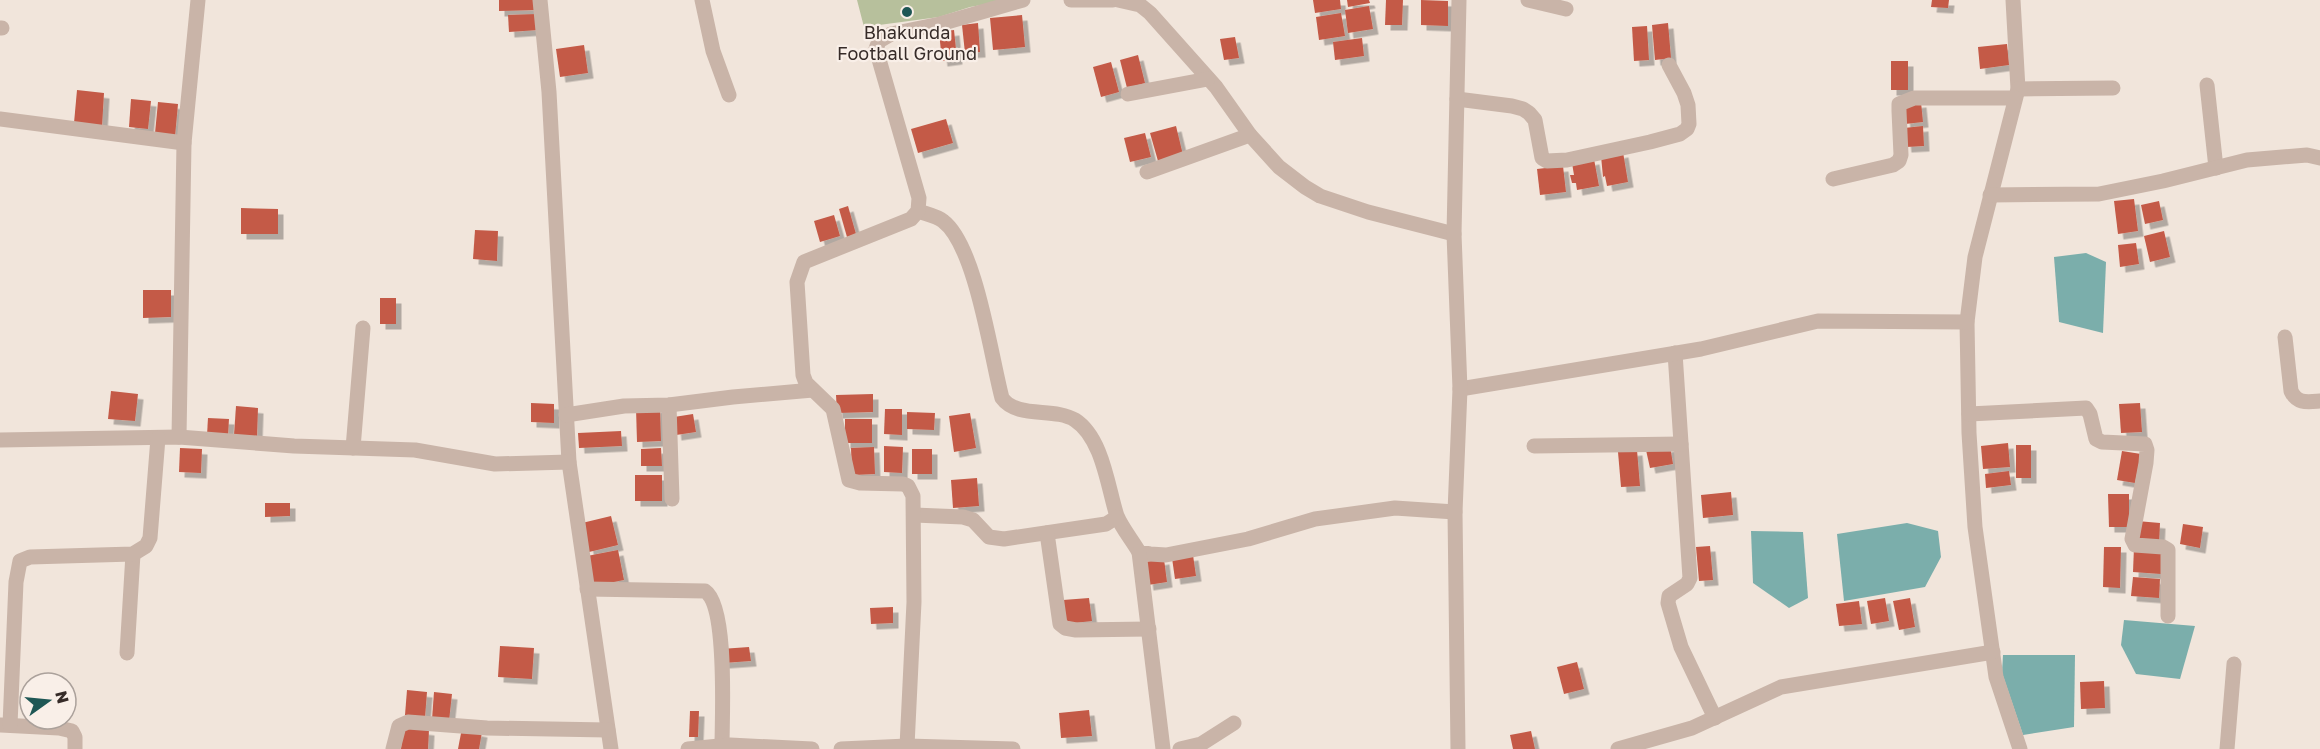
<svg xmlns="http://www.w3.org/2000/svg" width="2320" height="749" font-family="'Golos Text',sans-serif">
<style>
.green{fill:#b7c09c}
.water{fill:#7baeab}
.building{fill:#c45a47;filter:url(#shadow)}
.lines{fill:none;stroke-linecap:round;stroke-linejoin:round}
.minor{stroke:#c9b4a8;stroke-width:15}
.poi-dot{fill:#1e5755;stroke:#f9efe8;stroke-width:2}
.labels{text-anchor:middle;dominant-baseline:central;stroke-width:4.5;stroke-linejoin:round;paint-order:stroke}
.poi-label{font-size:18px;fill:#362b28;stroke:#f9efe8}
</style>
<defs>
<filter id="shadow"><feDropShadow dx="5.5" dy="5.5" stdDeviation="0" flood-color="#0004"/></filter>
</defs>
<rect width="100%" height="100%" fill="#f1e5db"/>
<polygon class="green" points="857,0 997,0 993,3 970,7 939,17 864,27"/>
<g class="water">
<polygon points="2086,253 2106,262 2103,333 2059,322 2054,257"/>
<polygon points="1907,523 1938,531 1941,557 1925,587 1844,601 1837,534"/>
<polygon points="1751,531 1803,532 1808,598 1789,608 1753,583"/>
<polygon points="2124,620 2195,626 2180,679 2136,674 2121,645"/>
<polygon points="2003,655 2075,655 2074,727 2023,735 2002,673"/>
</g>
<g class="building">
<polygon points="499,0 534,0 535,10 499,11"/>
<polygon points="1313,0 1340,0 1341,9 1315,13"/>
<polygon points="1347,0 1369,0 1370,3 1348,7"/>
<polygon points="1386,0 1403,0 1402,25 1385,25"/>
<polygon points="1421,0 1448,1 1448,26 1421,25"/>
<polygon points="1932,0 1949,0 1948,8 1931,7"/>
<polygon points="1369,6 1373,29 1348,33 1345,10"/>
<polygon points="1341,13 1345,36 1319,40 1316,17"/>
<polygon points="537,14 538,30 509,32 508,15"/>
<polygon points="1022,15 1025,47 993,50 990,18"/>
<polygon points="978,23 980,52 965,53 962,25"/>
<polygon points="1668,23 1671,58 1655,60 1652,25"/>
<polygon points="1647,26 1649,60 1634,61 1632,27"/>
<polygon points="954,30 957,59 942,61 939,32"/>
<polygon points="1235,37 1239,58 1224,60 1220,39"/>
<polygon points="1362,38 1364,56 1335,60 1333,42"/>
<polygon points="2007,44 2009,65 1980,69 1978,47"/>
<polygon points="584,45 588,73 560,77 556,49"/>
<polygon points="1138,55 1145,83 1127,88 1120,60"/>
<rect x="1891" y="61" width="17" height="29"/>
<polygon points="1111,62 1119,92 1101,97 1093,67"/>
<polygon points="77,90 104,93 102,126 74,123"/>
<polygon points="131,99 151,101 148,129 129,127"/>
<polygon points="158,102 178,104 175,136 155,133"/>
<polygon points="1921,102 1923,122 1905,124 1903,104"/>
<polygon points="946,119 953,143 918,153 911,129"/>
<polygon points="1176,126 1183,155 1158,161 1150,133"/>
<polygon points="1923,126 1924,146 1906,147 1904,128"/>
<polygon points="1145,133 1151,157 1130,162 1124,138"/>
<polygon points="1623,152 1628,182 1607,186 1605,176 1603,177 1601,156"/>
<polygon points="1594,159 1599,186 1577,190 1576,183 1572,183 1570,175 1574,175 1572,163"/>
<polygon points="1563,166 1566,192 1540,195 1537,169"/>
<polygon points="2134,199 2138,231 2118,234 2114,201"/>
<polygon points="2159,201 2163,220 2145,224 2141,205"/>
<polygon points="848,206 856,234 847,237 839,209"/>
<polygon points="241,208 278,209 278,234 241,234"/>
<polygon points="834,215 840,236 820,242 814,221"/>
<polygon points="475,230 498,231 497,261 473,259"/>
<polygon points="2164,231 2170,257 2150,262 2144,236"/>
<polygon points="2136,243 2139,264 2120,267 2118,245"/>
<polygon points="143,290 171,290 171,317 143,318"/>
<rect x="380" y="298" width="16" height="26"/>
<polygon points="111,391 138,394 135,421 108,419"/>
<polygon points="873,394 873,412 837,413 836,395"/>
<polygon points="531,403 554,404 554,423 531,422"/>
<polygon points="2140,403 2142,432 2121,433 2119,404"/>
<polygon points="236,406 258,408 257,436 234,435"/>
<polygon points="660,407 661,441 637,442 636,408"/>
<polygon points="885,409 902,409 902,435 884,434"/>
<polygon points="907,412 935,413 934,430 907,429"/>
<polygon points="970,413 976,448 954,452 949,416"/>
<polygon points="693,414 696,432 676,435 674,417"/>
<polygon points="208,418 229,419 228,435 207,435"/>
<rect x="845" y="419" width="27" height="24"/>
<polygon points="621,431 622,446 579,448 578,433"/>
<polygon points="2008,443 2010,467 1983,469 1981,446"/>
<rect x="2016" y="445" width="15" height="33"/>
<polygon points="884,446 903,447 902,473 884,472"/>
<polygon points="1670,446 1673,464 1650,468 1646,450"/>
<polygon points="874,447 875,474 852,475 851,448"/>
<polygon points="180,448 202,449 201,473 179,472"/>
<polygon points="661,448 662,466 641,466 641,449"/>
<rect x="912" y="449" width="20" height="25"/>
<polygon points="1637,450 1640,486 1621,487 1618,452"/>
<polygon points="2122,451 2141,454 2135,483 2117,480"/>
<polygon points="2009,471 2011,485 1986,488 1985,474"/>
<rect x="635" y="475" width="27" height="26"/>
<polygon points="977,478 979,506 953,508 951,480"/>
<polygon points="1731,492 1733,515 1703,518 1701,495"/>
<polygon points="2108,494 2129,494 2129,527 2109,527"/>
<polygon points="265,503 290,503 290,516 265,517"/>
<polygon points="611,516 618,545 589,552 582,523"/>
<polygon points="2137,521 2160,523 2159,544 2136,543"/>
<polygon points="2183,524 2203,527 2200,548 2180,544"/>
<polygon points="1710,546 1713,580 1699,581 1696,547"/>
<polygon points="2104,547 2121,547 2120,588 2103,587"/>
<polygon points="2134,547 2162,549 2161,574 2133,572"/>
<polygon points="618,550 624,580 593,586 587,556"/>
<polygon points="1193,555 1196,576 1175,579 1172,558"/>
<polygon points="1164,559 1167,582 1148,585 1145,562"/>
<polygon points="2133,577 2160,579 2159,598 2131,596"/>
<polygon points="1089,598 1092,621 1065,624 1063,600"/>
<polygon points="1885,598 1889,621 1871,624 1867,601"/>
<polygon points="1910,598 1915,627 1899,630 1893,601"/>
<polygon points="1859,601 1862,624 1839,626 1836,604"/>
<polygon points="893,607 893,623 871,624 870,608"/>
<polygon points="500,646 534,648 532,679 498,677"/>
<polygon points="749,647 751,661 723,663 721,649"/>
<polygon points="1577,662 1584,689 1564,694 1557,667"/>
<polygon points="2104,681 2105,708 2081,709 2080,682"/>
<polygon points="407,690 427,692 425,717 405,715"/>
<polygon points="434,692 452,694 449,721 432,719"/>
<polygon points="1089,710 1092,736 1061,738 1059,713"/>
<polygon points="690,711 699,711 698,737 689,737"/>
<polygon points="403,727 429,730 428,749 401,749"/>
<polygon points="462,728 482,732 479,749 458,749"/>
<polygon points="1531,731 1535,749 1513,749 1510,735"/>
</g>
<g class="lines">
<g class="minor">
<polyline points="540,0 549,92 569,462 611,749"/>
<polyline points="702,0 713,51 729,95"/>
<polyline points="1071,0 1113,0"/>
<polyline points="1118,0 1140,5 1150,13 1216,87 1250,135 1279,167 1305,187 1320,196 1368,212 1454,234"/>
<polyline points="1528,0 1566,9"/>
<polyline points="2013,0 2018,89 1975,257 1967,322 1969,433 1975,527 1996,677 2020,749"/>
<polyline points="0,28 2,28"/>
<polyline points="2207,85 2216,168"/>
<polyline points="2018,89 2113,88"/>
<polyline points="1128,94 1208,79"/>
<polyline points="1457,99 1512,106 1523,109 1529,113 1535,120 1542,158 1547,161 1567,160 1650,142 1680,134 1687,129 1689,124 1688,105 1684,93 1669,65"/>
<polyline points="0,119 184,143"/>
<polyline points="1147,172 1250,135"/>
<polyline points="1833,179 1893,165 1899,161 1901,155 1899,111 1899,104 1914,98 2015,98"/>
<polyline points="1990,195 2099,194 2163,181 2247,160 2307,155 2320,158"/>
<path d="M918 211C926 214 937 216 943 221 976 246 991 357 1002 398 1017 419 1054 407 1075 420 1103 438 1108 489 1117 516 1122 528 1132 540 1139 552L1150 554 1166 555 1248 539 1315 519 1395 508 1455 512"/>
<path d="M2285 337 2291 391C2297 404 2307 402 2320 401"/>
<polyline points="1675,353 1690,578 1687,584 1669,596 1668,603 1681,647 1715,718"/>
<polyline points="1460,389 1701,349 1818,321 1967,322"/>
<polyline points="669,405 672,499"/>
<polyline points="1969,414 2086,408 2090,414 2096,439 2102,442 2145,444 2147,450 2146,463 2132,539 2135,545 2163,547 2168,550 2168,616"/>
<polyline points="566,415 624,406 669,405 733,397 813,390"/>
<polyline points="179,437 184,143 198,0"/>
<polyline points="0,440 179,437 294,446 415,450 495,464 569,462"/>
<polyline points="1534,446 1681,444"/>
<polyline points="353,448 363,328"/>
<polyline points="914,515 963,517 973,520 989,537 1004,539 1106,524 1117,517"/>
<polyline points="1047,533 1060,624 1065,628 1076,630 1149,629"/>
<polyline points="1139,552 1163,749"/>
<path d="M587 589 705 591C728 606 722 717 722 746"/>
<polyline points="127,653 133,554"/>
<polyline points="1,725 59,728 72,731 75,737 75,749"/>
<polyline points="10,725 16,582 20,561 30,557 133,554 146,546 150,538 158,438"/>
<polyline points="907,746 914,602 913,496 908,486 903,484 860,483 849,480 833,409 806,383 803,375 797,282 804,262 911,219 918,211 919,198 876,49 879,41 891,34 940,24 1023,0"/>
<polyline points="393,749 399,726 408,722 487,728 608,730"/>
<polyline points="688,749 730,745 812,749"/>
<polyline points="841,749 907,746 1013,749"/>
<polyline points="1180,749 1201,744 1234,723"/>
<polyline points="1458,749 1455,512 1460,389 1454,234 1459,0"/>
<polyline points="1618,749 1692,728 1781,687 1993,652"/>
<polyline points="2227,749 2234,664"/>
</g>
</g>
<circle class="poi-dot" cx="907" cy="12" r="6"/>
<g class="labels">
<g class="poi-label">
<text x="907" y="32">Bhakunda<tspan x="907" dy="21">Football Ground</tspan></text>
</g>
</g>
<g transform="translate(48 701) rotate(75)"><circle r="28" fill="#f9efe8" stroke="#aba19b" stroke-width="1.5"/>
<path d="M0-4.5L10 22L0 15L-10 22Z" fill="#1e5755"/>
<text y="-9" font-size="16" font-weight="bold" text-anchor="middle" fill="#362b28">N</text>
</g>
</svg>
